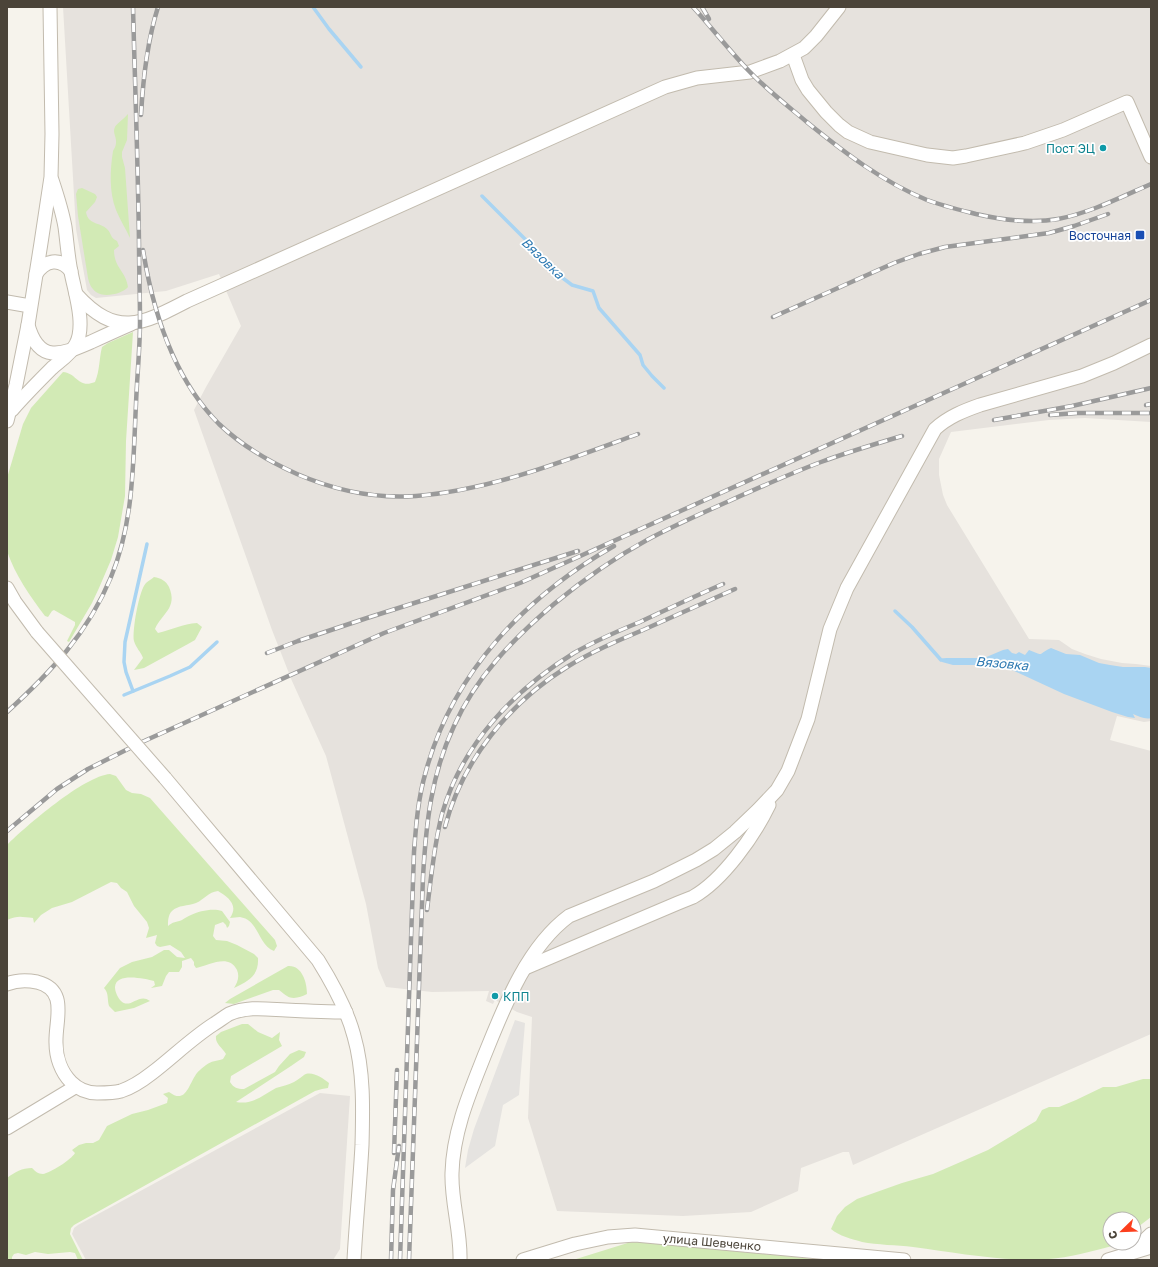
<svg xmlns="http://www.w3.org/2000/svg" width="1158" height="1267" font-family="'Golos Text',sans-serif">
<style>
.industrial{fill:#e6e2dd}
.green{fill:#d2eab5}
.parking{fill:#e5e3e0}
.water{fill:#a9d4f2}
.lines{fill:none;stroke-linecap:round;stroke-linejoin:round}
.stream{stroke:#a9d4f2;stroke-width:3.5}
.minor-casing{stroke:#c2bbae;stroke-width:15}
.minor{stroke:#fff;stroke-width:13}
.rail-casing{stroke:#9a9a9a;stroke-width:4.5}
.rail{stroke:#fff;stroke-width:3;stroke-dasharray:9;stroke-linecap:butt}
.minor-bridge-casing{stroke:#c2bbae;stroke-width:15;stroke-linecap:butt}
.minor-bridge{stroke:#fff;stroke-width:13}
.culture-dot{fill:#0f9aa8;stroke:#fff;stroke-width:1.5}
.transit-dot{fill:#1a4fb4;stroke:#fff;stroke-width:1.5}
.labels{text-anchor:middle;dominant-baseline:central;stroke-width:3.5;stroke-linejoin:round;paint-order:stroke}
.culture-label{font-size:12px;fill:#0d838f;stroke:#fff;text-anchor:end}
.transit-label{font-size:12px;fill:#164399;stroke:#fff;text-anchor:end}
.street-label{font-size:12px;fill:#4b4439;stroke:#fff}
.water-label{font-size:13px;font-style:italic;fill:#2e7ab2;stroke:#fff}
</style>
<rect width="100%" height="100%" fill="#f6f3ec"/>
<g class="industrial">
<polygon points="63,7 1151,7 1151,422 1085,418 1049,420 951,432 939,459 939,475 943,495 947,505 1029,639 1059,640 1072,649 1085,654 1101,659 1122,663 1136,664 1151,666 1151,721 1144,722 1117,716 1110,740 1151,751 1151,1034 853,1165 849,1152 843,1152 801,1168 798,1191 751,1212 683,1216 557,1211 528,1118 532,1017 517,1012 495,1000 493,1004 486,1001 489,991 432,992 386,987 378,968 366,904 326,756 292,681 272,630 194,410 206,387 241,326 219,274 166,291 96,298 91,295 87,290 76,229"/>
<polygon points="320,1093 350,1096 340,1249 333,1260 86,1260 72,1234 74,1228 78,1225"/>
</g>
<g class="green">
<path d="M128 114 127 140 122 152V157L125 168 130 238C126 229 120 220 116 210 109 192 110 170 113 151 114 149 116 146 116 143 117 138 112 132 115 127 116 124 124 119 128 114Z"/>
<path d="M82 188 95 194 97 197 95 202 86 212C88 225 100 222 107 229 112 234 110 238 117 241L119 246 114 250C114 268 126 271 128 287 122 294 104 298 96 292 91 288 89 283 88 278L78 216 76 194 78 189Z"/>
<path d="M133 332 126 441 125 496 118 537 111 560 99 588 92 603 69 642 67 641 75 625V622L54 610 52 611 48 617 45 616C30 596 15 575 7 551V478L23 424 31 408 63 372C77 373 78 389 95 382 100 370 99 359 102 347L108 343Z"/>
<path d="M154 577C161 578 166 581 169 587 178 608 162 613 155 629L158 633C171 630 183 624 197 623L202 627 195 640 188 644 144 668 134 670 143 658C141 652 136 648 134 641 132 631 139 590 146 583 148 581 152 579 154 577Z"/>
<path d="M110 774 116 776 126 790 132 793 141 794 150 798 275 940 277 946 274 951C258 945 259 920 240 917 237 917 233 918 230 918 239 905 228 897 218 891 208 892 205 899 196 903 188 906 178 905 172 911 168 915 168 921 168 926 172 922 177 922 182 920 185 918 188 916 191 915 199 911 213 908 222 911L230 922 229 926 227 928 226 925 223 922 215 925 213 936 216 940 227 941 237 945 254 954 258 958C259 976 248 981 234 988 237 983 240 977 237 970 228 953 209 966 196 968L194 965V962L191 958 182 961V967L179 972H169L166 976 162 986 151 988 155 985 154 981C145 979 116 972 115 987 115 992 118 998 121 1001 130 1010 139 992 150 1001L134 1008 115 1012 109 1006C107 999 109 993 104 988L120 968 132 962 152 957 164 950H169L177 957 185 958 181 952 170 945 160 947 157 946 155 943 157 935 146 938 149 928 147 922 134 906 127 892 121 888 117 883 111 882 72 902 52 908 41 915 34 923 33 918C22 917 18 915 7 920V845C26 826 84 776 110 774Z"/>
<path d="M288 966C302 965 307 982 307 994 301 997 293 1000 287 996 285 995 282 992 279 990H273L234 1004 225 1003 230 999Z"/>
<path d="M242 1024H248L258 1032 272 1038 280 1032 279 1040 282 1046 231 1076 230 1082C234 1088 237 1089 244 1089L275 1072 279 1066 290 1054 299 1050 306 1052 304 1057 291 1066 236 1102C253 1105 263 1095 276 1088 282 1086 288 1085 294 1082 298 1080 301 1077 304 1075 311 1070 323 1078 329 1083L328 1088 322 1089 315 1091 74 1225 71 1228 70 1234 83 1260H78L75 1253 70 1252 48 1254 35 1252 26 1255 18 1253 14 1254 12 1257V1260H7V1178C15 1172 22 1168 32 1168 35 1171 38 1174 43 1174 50 1173 71 1160 75 1153L72 1150 79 1145 86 1143H93L99 1140 107 1126 132 1114 148 1110 167 1103 168 1098 163 1094 169 1092C185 1104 188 1087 195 1076 197 1072 202 1068 206 1065 211 1061 217 1061 223 1059L226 1054C222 1047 215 1044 216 1036L221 1032Z"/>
<path d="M1143 1079H1151V1217L1134 1230V1219H1110V1243H1116L1112 1246C1093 1251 1068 1258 1049 1259 1004 1262 958 1253 913 1247 897 1245 877 1245 862 1242 852 1239 839 1236 831 1229L837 1216 845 1207 857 1199 902 1183 933 1174 988 1150 1036 1121 1042 1110 1049 1107H1059L1076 1100 1103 1087H1116Z"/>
<polygon points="634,1241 826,1260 573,1260"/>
</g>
<polygon class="parking" points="515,1020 525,1023 519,1095 503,1105 495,1146 465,1168 468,1150 474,1129"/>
<path class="water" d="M1051 648 1066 654 1080 655 1099 663 1110 665 1123 667H1145L1151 668V718C1145 720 1139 716 1133 714L1135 718 1128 717 1112 712 1064 694 1010 669 992 667 984 665H953L942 662 941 660 946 658H984L1003 650 1008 649 1012 653 1016 654 1019 652 1025 655 1029 650C1046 657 1037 654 1051 648Z"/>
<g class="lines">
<g class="stream">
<polyline points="313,7 329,29 361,67"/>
<polyline points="482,196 539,253 556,273 572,285 593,291 599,308 640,355 643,365 652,376 664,388"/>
<polyline points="895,611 912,627 941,660 945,660"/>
<polyline points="133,691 126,672 124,662 125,642 147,544"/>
<polyline points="124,695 170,676 190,667 217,642"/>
</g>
<defs>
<g id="minor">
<polyline points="793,55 802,80 808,90 826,112 839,125 848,132 870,142 927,155 953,158 966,156 1025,143 1063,130 1127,102 1151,157"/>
<path d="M36 274C45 260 60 257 71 271"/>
<path d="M76 294C116 338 141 325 187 301L665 87 697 78 750 72 780 61 804 48 816 36 839 7"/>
<polyline points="7,302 30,306"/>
<path d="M28 325C39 364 61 355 91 342 104 336 117 330 131 324"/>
<path d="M12 410C25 395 38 382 52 368 60 361 71 354 76 344 86 325 75 293 71 272 68 257 67 242 65 227 62 210 57 195 52 180"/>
<polyline points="7,421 16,385 28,325 41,243 51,177 52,134 50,7"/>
<polyline points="7,588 15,602 37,632"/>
<path d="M165 778 318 960C333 984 347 1009 354 1036 364 1071 363 1109 362 1145 360 1183 356 1222 354 1260"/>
<path d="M525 968 678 903C683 901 688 899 693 897 723 880 754 836 769 805"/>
<path d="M7 984C17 980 26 980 37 982 69 990 55 1020 56 1043 56 1057 61 1072 71 1082 78 1089 86 1093 97 1093 105 1093 114 1093 121 1091 133 1087 143 1080 152 1073 173 1057 192 1038 214 1024 219 1021 224 1017 229 1014 248 1006 266 1009 286 1010 306 1011 326 1012 346 1012"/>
<polyline points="7,1128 75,1087"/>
<polyline points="1133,1251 1151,1234"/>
<path d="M460 1260C461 1231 451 1202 452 1173 453 1131 470 1092 485 1054 504 1007 527 947 569 916L654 881 696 860 714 849 735 832 758 810 777 790 788 771 808 719 830 629 847 588 935 429C948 417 963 411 980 405L1082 376 1114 363 1151 345"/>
<polyline points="523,1260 575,1244 608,1237 635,1235 904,1260"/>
<polyline points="1108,1260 1151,1247"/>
</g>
</defs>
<use href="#minor" class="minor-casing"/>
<use href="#minor" class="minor"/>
<defs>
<g id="rail">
<path d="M693 7C712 28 729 50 749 71 767 90 788 106 808 123 845 153 883 182 927 200 943 206 960 210 976 214 1003 220 1031 224 1058 219 1090 213 1121 197 1151 184"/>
<polyline points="702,7 709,19"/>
<path d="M141 115C143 79 147 42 158 7"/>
<path d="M143 250C153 312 173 378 219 424 241 445 270 462 297 474 334 490 375 499 416 496 492 490 567 460 638 434"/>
<polyline points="773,317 894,263 919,254 945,247 1049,233 1074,226 1108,214"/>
<polyline points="1146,405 1151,404"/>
<polyline points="1050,415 1077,413 1151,413"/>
<polyline points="994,420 1072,406 1151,388"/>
<polyline points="267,653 298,641 367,618 578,551"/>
<path d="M7 712C51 672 88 633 111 577 134 522 133 462 136 404 137 376 140 349 140 321 140 295 139 269 139 243 138 164 135 86 133 7"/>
<path d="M445 827C462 761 509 703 567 667 591 652 617 641 643 630 674 616 704 603 735 589"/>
<polyline points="7,831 57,789 88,769 142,742 384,633 520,583 1151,300"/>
<path d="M427 910C431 878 434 845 442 814 462 744 514 690 574 653 595 641 618 631 640 622 668 609 695 596 723 584"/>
<polyline points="394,1153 397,1070"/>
<polyline points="391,1260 393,1190 399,1146"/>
<path d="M400 1260 414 852C416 825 418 798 426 771 453 672 526 596 614 546"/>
<path d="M409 1260 423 877C426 824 431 775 454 726 476 677 513 639 554 604 583 580 614 558 647 540 673 526 700 514 727 502 758 488 789 474 821 462 848 452 875 444 902 436"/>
</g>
</defs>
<use href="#rail" class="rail-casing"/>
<use href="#rail" class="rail"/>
<defs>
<polyline id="minor-bridge" points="37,632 165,778"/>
</defs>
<use href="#minor-bridge" class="minor-bridge-casing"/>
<use href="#minor-bridge" class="minor-bridge"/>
</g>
<g class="culture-dot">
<circle cx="1103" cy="148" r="4"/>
<circle cx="495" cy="996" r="4"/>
</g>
<rect class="transit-dot" x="1135" y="230" width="10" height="10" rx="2"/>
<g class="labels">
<g class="culture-label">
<text x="1095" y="148">Пост ЭЦ</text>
<text x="503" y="996" text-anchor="start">КПП</text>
</g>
<g class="transit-label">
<text x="1131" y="235">Восточная</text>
</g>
<g class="street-label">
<text transform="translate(712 1242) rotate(5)">улица Шевченко</text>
</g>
<g class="water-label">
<text transform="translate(543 258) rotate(44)">Вязовка</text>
<text transform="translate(1002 663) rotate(5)">Вязовка</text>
</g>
</g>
<rect width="1158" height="1267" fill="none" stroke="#4b4439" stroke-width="16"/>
<g transform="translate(1122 1231) rotate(247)"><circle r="19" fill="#ffffff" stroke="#b7b4b0"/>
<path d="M0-3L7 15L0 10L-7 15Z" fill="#fc3f1d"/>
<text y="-6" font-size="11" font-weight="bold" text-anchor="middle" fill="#4b4439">С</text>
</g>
</svg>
